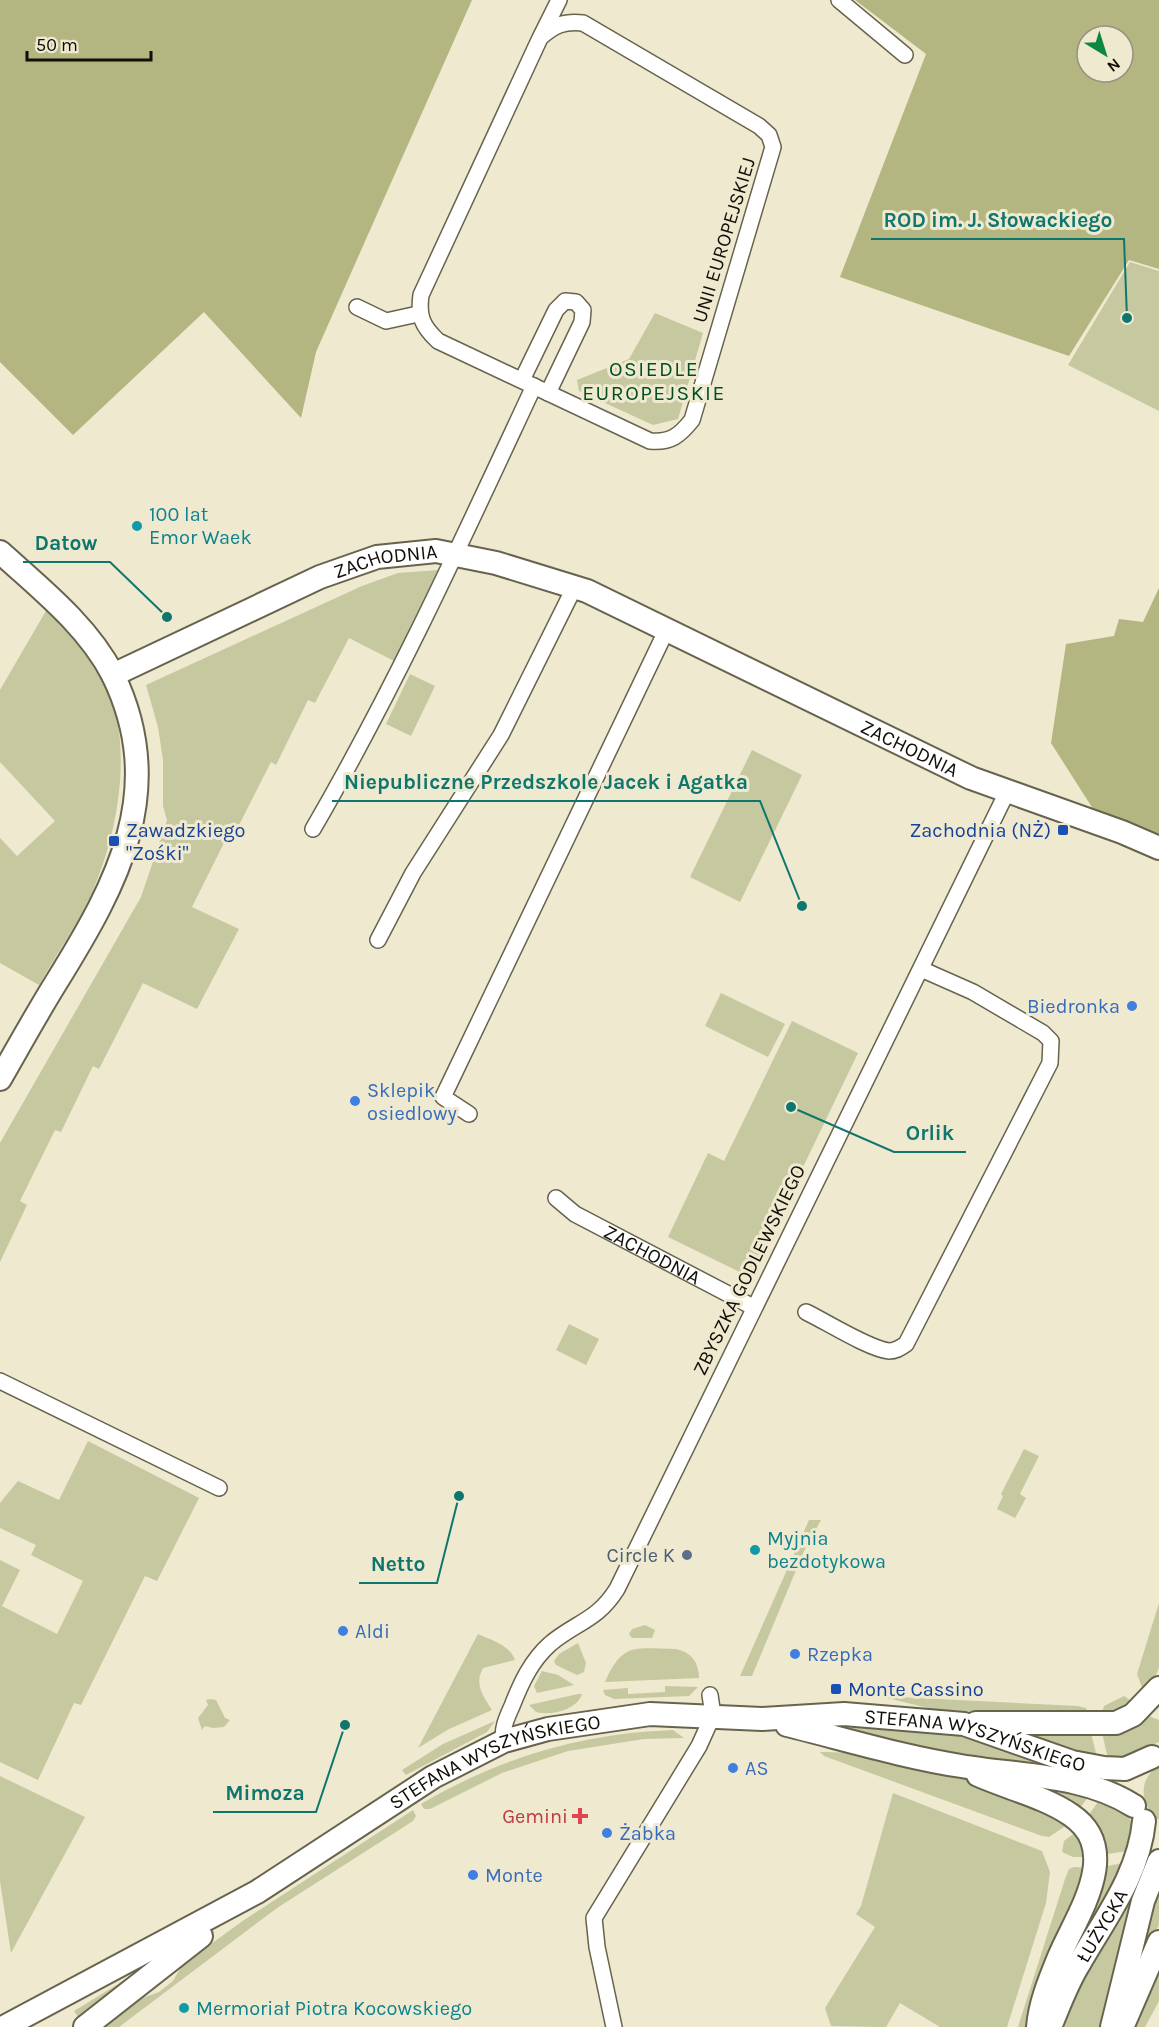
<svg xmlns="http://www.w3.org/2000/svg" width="1159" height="2027" font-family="Karla,sans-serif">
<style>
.green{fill:#c6c8a0}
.forest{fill:#b3b681;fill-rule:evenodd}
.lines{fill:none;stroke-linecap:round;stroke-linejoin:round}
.street-casing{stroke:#68634d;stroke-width:18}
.secondary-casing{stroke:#68634d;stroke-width:26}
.street{stroke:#fff;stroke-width:15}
.secondary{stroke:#fff;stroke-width:22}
.culture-dot{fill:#0f9aa8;stroke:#efe9d0;stroke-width:2}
.transit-dot{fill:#1a4fb4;stroke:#efe9d0;stroke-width:2}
.shop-dot{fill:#3f7fe0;stroke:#efe9d0;stroke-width:2}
.service-dot{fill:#5c6f8a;stroke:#efe9d0;stroke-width:2}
.health-dot{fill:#e0444e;stroke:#efe9d0;stroke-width:2}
.labels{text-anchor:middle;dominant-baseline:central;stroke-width:6;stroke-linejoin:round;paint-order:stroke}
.street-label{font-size:20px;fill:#110f07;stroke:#efe9d0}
.culture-label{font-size:20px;fill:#0d838f;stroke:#efe9d0;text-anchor:start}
.transit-label{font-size:20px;fill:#164399;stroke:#efe9d0;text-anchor:start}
.shop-label{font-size:20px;fill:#366cbe;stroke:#efe9d0;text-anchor:start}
.service-label{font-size:20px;fill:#4e5e75;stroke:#efe9d0;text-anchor:end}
.health-label{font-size:20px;fill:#be3a42;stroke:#efe9d0;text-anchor:end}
.neighbourhood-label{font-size:21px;letter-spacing:1.5px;fill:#004e22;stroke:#efe9d0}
.leader{fill:none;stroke:#0f766e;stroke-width:2}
.callout-dot{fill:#0f766e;stroke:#efe9d0;stroke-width:2}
.callout-label{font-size:21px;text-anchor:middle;font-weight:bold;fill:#0f766e;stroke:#efe9d0;stroke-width:6;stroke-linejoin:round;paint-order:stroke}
</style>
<rect width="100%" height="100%" fill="#efe9d0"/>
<g class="green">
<polygon points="1130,262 1159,271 1159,411 1068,365"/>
<polygon points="655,313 703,333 678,419 653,425 579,391 577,380 629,359"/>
<polygon points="438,570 394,661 349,638 315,703 308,700 276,765 271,762 238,827 233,825 192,907 239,929 197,1009 143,983 99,1069 93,1066 61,1132 55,1130 20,1201 27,1205 0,1262 0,1143 141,897 167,820 163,806 163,760 158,727 146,685 362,586 398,573"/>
<path d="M47 609C64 624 96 660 105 680 133 741 120 825 95 885 81 920 57 952 39 985L0 963V838L17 856 55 821 0 762V690Z"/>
<polygon points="410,674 435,686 411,736 386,724"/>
<polygon points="752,750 802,775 740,902 690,877"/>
<polygon points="721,993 785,1024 768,1057 705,1026"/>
<polygon points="792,1021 858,1053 750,1277 668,1237 708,1153 724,1161"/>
<polygon points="569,1324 599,1339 586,1365 556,1350"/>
<polygon points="88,1441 199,1498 157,1581 145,1576 81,1705 74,1703 38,1780 0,1762 0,1560 20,1570 2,1606 57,1634 83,1581 31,1555 36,1545 0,1528 0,1503 18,1481 59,1500"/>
<polygon points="1024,1449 1039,1456 1020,1494 1026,1498 1015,1518 997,1509 1003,1496 1001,1494"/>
<polygon points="809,1520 821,1520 804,1551 752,1676 740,1676"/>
<polygon points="1159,1603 1159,1667 1155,1678 1143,1690 1137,1674"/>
<polygon points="645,1625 655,1630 652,1638 632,1638 629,1634 632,1629"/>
<path d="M478 1634C491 1640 510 1645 515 1660L483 1668C474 1684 483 1696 492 1710L449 1729 418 1748Z"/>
<polygon points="578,1643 586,1663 584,1672 577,1675 556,1665 554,1661 559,1654"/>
<path d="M676 1649C691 1652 699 1662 699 1678L605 1682C623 1641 636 1649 676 1649Z"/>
<polygon points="542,1671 558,1675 574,1685 537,1693 534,1686"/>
<polygon points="665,1686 698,1687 689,1696 614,1699 605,1695 603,1690 628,1688 628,1694 665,1692"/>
<path d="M578 1694H582C577 1710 551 1716 536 1712L529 1705Z"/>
<polygon points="879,1696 1078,1706 1086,1708 1090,1720 932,1709"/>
<polygon points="1124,1696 1135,1704 1123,1712 1102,1712 1104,1706"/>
<polygon points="210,1699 216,1700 225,1718 230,1720 224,1727 213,1728 205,1726 202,1730 198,1718 208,1705 206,1700"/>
<polygon points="1144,1714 1159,1720 1159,1742 1109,1764 1102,1732"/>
<polygon points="495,1721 487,1732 406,1775 402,1770 443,1744"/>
<polygon points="834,1722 951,1733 985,1740 1065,1766 1039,1771 832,1730"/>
<polygon points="1004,1727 1091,1733 1098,1761"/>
<path d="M673 1730 684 1738 644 1739 568 1751 502 1773 430 1809H424L421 1804C499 1758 582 1733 673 1730Z"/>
<path d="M820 1752C890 1750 1008 1789 1070 1823L1049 1837 1042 1836 824 1756Z"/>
<path d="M1159 1766V1820C1140 1806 1137 1779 1159 1766Z"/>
<polygon points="0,1776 85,1817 11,1953 0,1881"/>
<polygon points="1005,1777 1091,1793 1078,1811"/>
<polygon points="893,1793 1042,1851 1050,1872 1046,1903 1007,2027 940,2027 900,2003 886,2027 831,2026 825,2008 875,1927 856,1914 861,1906"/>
<path d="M1102 1796C1129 1812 1136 1818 1133 1850L1102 1855 1086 1819Z"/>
<polygon points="413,1810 416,1816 413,1821 277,1908 119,2027 98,2027 134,2001 159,1992 173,1981 182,1965 244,1920"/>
<polygon points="1077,1831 1087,1857 1073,1857 1062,1852 1064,1841"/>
<polygon points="1128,1862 1097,1923 1064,1961 1102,1867"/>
<polygon points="1074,1867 1088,1868 1039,1989 1027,2027 1018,2027 1065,1879 1069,1869"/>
<polygon points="1147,1870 1105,2027 1056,2027 1079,1972"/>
<polygon points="1159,1875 1159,1925 1136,1967"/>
<polygon points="1159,1959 1159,2001 1145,2027 1130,2027"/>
<polygon points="123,1981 126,1983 79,2018 74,2011"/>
</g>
<g class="forest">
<polygon points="0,0 472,0 316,352 301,418 204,312 73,435 0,362"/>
<path d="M855 0H1159V269L1129 260 1069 356 840 277 926 54ZM1087 36H1123V72H1087Z"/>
<polygon points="1159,588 1159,837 1095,812 1051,743 1066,644 1114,636 1119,619 1143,622"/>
</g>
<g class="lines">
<defs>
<g id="street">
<polyline points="839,0 905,55"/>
<path d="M540 38C554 25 564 21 583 23L759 126 769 135 773 147 692 420C680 435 671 443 650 441L438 341C422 326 418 316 421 295L540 38 559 0"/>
<polyline points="357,307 386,321 418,314"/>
<polyline points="522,380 556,310 565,301 576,302 583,310 582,322 548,393"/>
<path d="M313 829C396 686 464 536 534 386"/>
<polyline points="378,940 413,873 501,735 575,586"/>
<polyline points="469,1114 443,1097 667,629"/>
<path id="s1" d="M556 1198 575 1214 753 1307"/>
<path d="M806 1312C825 1321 869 1349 889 1351 896 1351 900 1348 906 1344L1050 1063 1051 1041 1043 1033 973 992 921 969"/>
<polyline points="0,1381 219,1488"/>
<path d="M504 1741C501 1730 507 1717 512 1706 521 1683 531 1661 550 1644 576 1622 597 1621 617 1589L1007 792"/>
<polyline points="614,2027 597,1947 594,1918 699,1746 713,1715 710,1695"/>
</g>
<g id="secondary">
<path d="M0 552C40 588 88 626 113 675 169 790 117 884 57 981 37 1013 19 1046 0 1079"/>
<path id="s2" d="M113 675 320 577 377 557 436 551 496 563 587 591 971 778 1122 832 1159 848"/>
<polyline points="976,1723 1116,1723 1133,1715 1159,1688"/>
<path d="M787 1725C844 1739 903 1757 961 1766 1019 1776 1084 1774 1134 1806"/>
<path d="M978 1775C1007 1788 1045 1797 1071 1815 1124 1851 1076 1916 1059 1957 1050 1979 1040 2003 1038 2027"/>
<polyline points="1124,2023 1159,1942"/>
<path id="s3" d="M4 2027 257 1892 433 1777 504 1741 548 1729 650 1714 762 1719 844 1714 964 1724 1072 1762 1104 1768 1125 1769 1152 1757"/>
<polyline points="85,2027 201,1936"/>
<path id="s4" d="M1050 2027C1059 2006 1067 1983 1079 1964 1105 1918 1139 1875 1144 1821"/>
<polyline points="1112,2027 1143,1901 1159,1861"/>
</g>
</defs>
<use href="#street" class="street-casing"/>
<use href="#secondary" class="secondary-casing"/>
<use href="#street" class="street"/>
<use href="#secondary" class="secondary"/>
</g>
<g class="culture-dot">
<circle cx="137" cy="526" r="6"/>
<circle cx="755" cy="1550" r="6"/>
<circle cx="184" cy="2008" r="6"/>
</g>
<g class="transit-dot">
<rect x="1057" y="824" width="12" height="12" rx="3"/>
<rect x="108" y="835" width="12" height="12" rx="3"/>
<rect x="830" y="1683" width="12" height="12" rx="3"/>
</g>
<g class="shop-dot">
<circle cx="1132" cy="1006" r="6"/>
<circle cx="355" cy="1101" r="6"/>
<circle cx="343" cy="1631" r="6"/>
<circle cx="795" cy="1654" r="6"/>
<circle cx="733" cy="1768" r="6"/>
<circle cx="607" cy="1833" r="6"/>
<circle cx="473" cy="1875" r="6"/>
</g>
<circle class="service-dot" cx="687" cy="1555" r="6"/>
<path class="health-dot" d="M577 1807h6v6h6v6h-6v6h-6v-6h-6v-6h6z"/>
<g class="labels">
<g class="street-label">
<text transform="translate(724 240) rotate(-73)">UNII EUROPEJSKIEJ</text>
<text stroke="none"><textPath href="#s2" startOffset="297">ZACHODNIA</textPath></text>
<text stroke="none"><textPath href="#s2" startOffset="864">ZACHODNIA</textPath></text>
<text stroke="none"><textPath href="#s1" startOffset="112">ZACHODNIA</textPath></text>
<text transform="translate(749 1270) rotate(-64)">ZBYSZKA GODLEWSKIEGO</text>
<text stroke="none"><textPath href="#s3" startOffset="1054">STEFANA WYSZYŃSKIEGO</textPath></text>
<text stroke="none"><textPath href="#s3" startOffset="561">STEFANA WYSZYŃSKIEGO</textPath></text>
<text stroke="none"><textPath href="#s4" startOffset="114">ŁUŻYCKA</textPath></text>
</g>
<g class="culture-label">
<text x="149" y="514">100 lat<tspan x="149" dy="23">Emor Waek</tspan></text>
<text x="767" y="1538">Myjnia<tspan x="767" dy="23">bezdotykowa</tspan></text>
<text x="196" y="2008">Mermoriał Piotra Kocowskiego</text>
</g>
<g class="transit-label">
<text x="126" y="830">Zawadzkiego<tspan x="126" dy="23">"Zośki"</tspan></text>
<text x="1051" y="830" text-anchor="end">Zachodnia (NŻ)</text>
<text x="848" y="1689">Monte Cassino</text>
</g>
<g class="shop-label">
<text x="1120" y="1006" text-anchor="end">Biedronka</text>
<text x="367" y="1090">Sklepik<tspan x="367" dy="23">osiedlowy</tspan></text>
<text x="355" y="1631">Aldi</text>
<text x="807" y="1654">Rzepka</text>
<text x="745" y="1768">AS</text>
<text x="619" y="1833">Żabka</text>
<text x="485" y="1875">Monte</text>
</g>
<g class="service-label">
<text x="675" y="1555">Circle K</text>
</g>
<g class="health-label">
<text x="568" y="1816">Gemini</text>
</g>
<g class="neighbourhood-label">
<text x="654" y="369">OSIEDLE<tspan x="654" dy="24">EUROPEJSKIE</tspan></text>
</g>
</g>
<path class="leader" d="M1127 318L1124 239H871M167 617L110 562H23M802 906L760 801H332M791 1107L894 1152H966M459 1496L437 1583H359M345 1725L316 1812H213"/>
<g class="callout-dot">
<circle cx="1127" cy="318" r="6"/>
<circle cx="167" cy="617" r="6"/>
<circle cx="802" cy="906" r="6"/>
<circle cx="791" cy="1107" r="6"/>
<circle cx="459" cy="1496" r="6"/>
<circle cx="345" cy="1725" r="6"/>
</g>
<g class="callout-label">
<text x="998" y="227">ROD im. J. Słowackiego</text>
<text x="66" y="550">Datow</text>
<text x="546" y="789">Niepubliczne Przedszkole Jacek i Agatka</text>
<text x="930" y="1140">Orlik</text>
<text x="398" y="1571">Netto</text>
<text x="265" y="1800">Mimoza</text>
</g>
<g transform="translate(1105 54) rotate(142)"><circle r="28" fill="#efe9d0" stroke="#969280" stroke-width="1.5"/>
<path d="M0-4.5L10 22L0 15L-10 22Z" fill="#0b8842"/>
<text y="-9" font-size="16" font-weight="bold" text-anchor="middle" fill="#110f07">N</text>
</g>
<path d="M27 51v9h124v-9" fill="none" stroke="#110f07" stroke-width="3"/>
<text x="36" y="51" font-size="18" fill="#110f07" stroke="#efe9d0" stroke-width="4.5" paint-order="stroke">50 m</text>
</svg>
